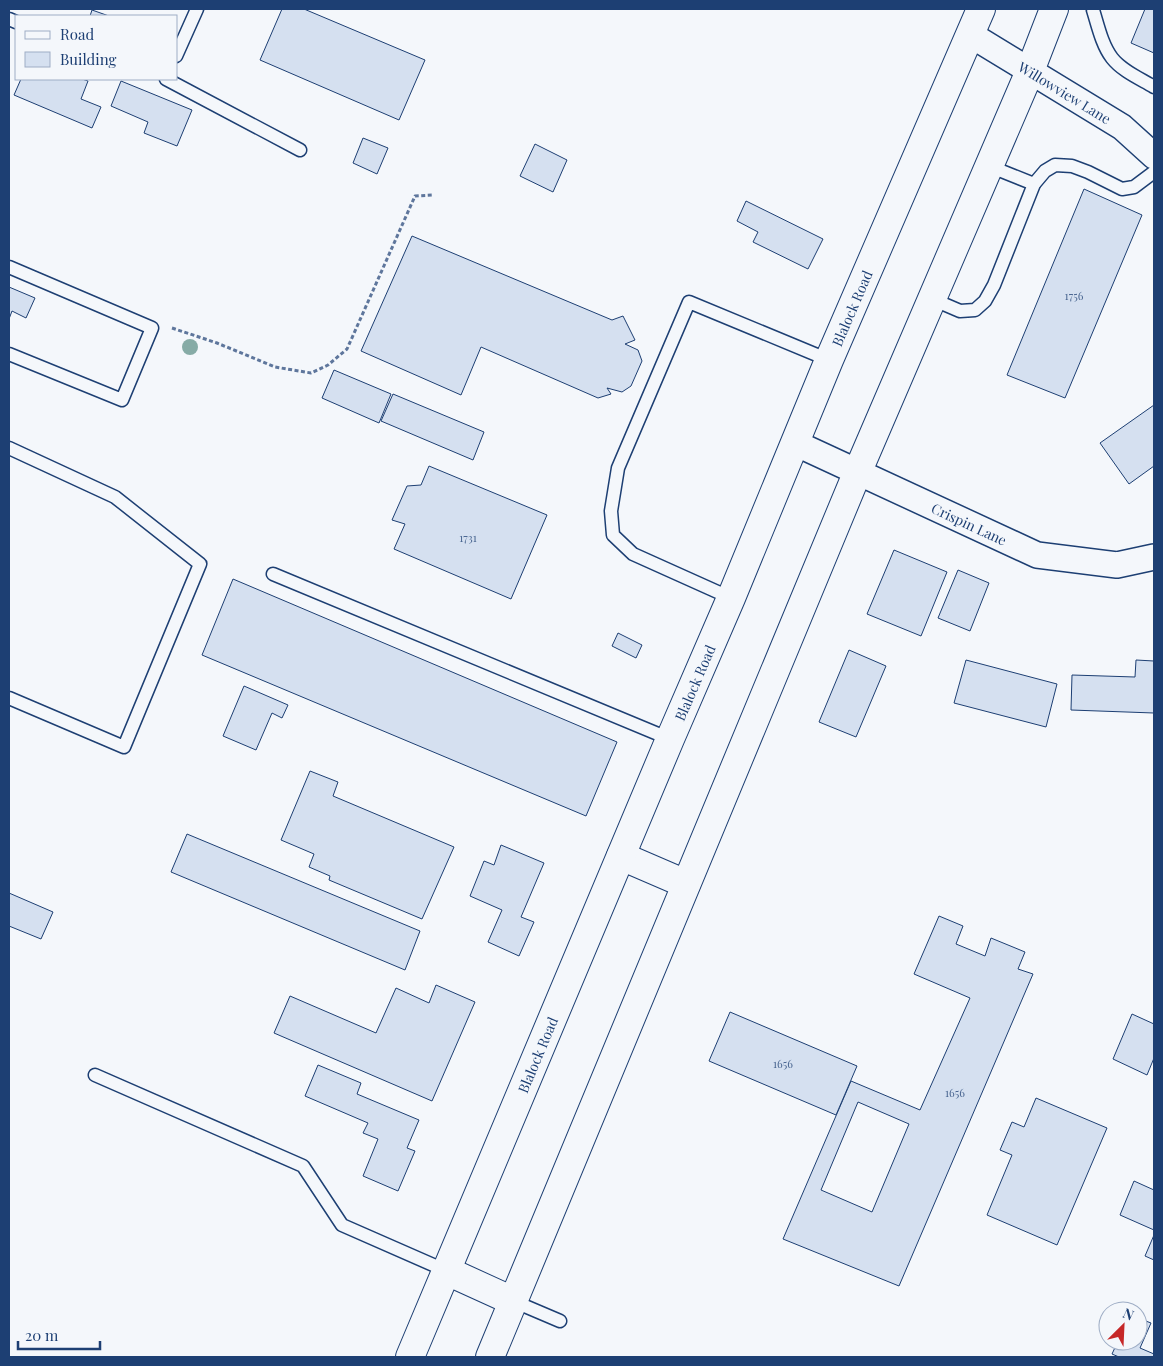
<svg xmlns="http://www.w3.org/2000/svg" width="1163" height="1366" font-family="'Playfair Display',serif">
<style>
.building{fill:#d5e0f0;stroke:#1d3f73;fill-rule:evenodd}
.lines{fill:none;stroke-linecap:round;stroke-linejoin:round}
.lane-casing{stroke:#1d3f73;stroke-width:15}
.street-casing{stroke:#1d3f73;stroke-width:28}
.secondary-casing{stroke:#1d3f73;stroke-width:30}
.path{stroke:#5e769c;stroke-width:3;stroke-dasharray:4 2.5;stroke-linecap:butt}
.lane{stroke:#f4f7fb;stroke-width:12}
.street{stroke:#f4f7fb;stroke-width:25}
.secondary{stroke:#f4f7fb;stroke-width:28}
.tree{fill:#86aba6}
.labels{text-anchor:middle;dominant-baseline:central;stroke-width:4;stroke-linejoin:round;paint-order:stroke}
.number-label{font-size:11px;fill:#4b6792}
.street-label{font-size:14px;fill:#1d3f73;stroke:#f4f7fb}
</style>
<rect width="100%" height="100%" fill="#f4f7fb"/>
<g class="building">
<polygon points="282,9 304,9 425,60 399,120 260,60"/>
<polygon points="1145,9 1154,9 1154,53 1131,43"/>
<polygon points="92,10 109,16 90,16"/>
<polygon points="21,79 82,79 88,81 81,99 101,107 92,128 14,95"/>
<polygon points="121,81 192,110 177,146 144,133 148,122 111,106"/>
<polygon points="363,138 388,148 377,174 353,163"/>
<polygon points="535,144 567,160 553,192 520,176"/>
<polygon points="1084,189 1142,215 1065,398 1007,375"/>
<polygon points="746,201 823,239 808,269 753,242 758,232 737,221"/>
<polygon points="412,236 612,320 623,316 635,340 625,344 638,350 642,361 631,386 622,392 607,388 611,394 598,398 481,347 461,395 361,351"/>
<polygon points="9,287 35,298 26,318 12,311 9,319"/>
<polygon points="334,370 391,394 379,423 322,398"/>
<polygon points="393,394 484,432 473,460 381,421"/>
<polygon points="1154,405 1154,466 1129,484 1100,443"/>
<polygon points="429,466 547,515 511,599 394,549 405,524 392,520 407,486 421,485"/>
<polygon points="894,550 947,572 921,636 867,614"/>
<polygon points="958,570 989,583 970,631 938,618"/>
<polygon points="233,579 617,742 586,816 202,655"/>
<polygon points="618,633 642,645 636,658 612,646"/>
<polygon points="849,650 886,666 856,737 819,722"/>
<polygon points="966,660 1057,684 1046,727 954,703"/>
<polygon points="1136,660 1154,661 1154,713 1071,710 1072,675 1135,677"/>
<polygon points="244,686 288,705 282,718 272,713 256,750 223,736"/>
<polygon points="310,771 338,782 333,796 454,847 422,919 329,880 330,876 309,867 314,854 281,840"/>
<polygon points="187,834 420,931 405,970 171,872"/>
<polygon points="501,845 544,863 521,917 534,922 519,956 488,942 502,910 470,896 484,861 494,865"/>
<polygon points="9,893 53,912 41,939 9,926"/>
<path d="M939 916 963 926 956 944 985 956 991 938 1025 952 1018 969 1033 974 899 1286 783 1239 851 1081 920 1110 970 998 914 974ZM858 1102 909 1124 872 1212 821 1190Z"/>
<polygon points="436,985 475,1002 432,1101 274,1033 290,996 376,1033 396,988 429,1003"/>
<polygon points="730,1012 857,1066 836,1115 709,1061"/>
<polygon points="1132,1014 1154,1024 1154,1058 1147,1075 1113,1059"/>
<polygon points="318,1065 361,1083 357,1094 419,1120 407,1148 415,1151 398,1191 363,1176 378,1139 363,1133 368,1123 305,1096"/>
<polygon points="1036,1098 1107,1128 1057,1245 987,1215 1012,1155 1000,1150 1012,1122 1024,1127"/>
<polygon points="1134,1181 1154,1190 1154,1230 1120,1215"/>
<polygon points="1154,1235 1154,1260 1145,1256"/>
<polygon points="1138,1318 1151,1323 1140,1348 1154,1354 1154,1357 1119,1357 1112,1354 1118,1341 1138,1341"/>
</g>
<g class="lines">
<defs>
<g id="lane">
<path d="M1093 10C1098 26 1102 45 1112 58 1122 71 1141 79 1154 87"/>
<polyline points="9,19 16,22"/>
<polyline points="176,56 197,9"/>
<polyline points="166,79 300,150"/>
<polyline points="989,166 1034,184"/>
<polyline points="9,267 152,328 122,400 9,354"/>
<polyline points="932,299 960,311 975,310 985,301 994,285 1034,184 1045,171 1055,165 1072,166 1088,172 1122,189 1134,187 1154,172"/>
<polyline points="9,448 115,497 200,564 124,747 9,698"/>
<polyline points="273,574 670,739"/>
<polyline points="731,598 633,554 613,535 611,511 618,468 689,302 829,360"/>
<polyline points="95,1075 303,1166 342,1225 447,1271"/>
<polyline points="513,1301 560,1321"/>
</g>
<g id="street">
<path id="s1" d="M971 35 1122 127 1154 156"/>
<path id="s2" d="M795 443 1037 555 1117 565 1154 557"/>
</g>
<g id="secondary">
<polyline points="621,856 686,884"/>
<polyline points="447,1271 513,1301"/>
<path id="s3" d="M410 1357 670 739 731 598 829 360 981 9"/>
<polyline points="490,1357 858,471 1030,71 1054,9"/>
</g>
</defs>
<use href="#lane" class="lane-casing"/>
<use href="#street" class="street-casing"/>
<use href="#secondary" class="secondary-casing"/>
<polyline class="path" points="172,328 217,343 275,367 311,373 328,365 347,349 415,196 434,195"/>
<use href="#lane" class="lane"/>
<use href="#street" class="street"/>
<use href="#secondary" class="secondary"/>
</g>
<circle class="tree" cx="190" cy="347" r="8"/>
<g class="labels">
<g class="number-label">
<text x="1074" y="295">1756</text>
<text x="468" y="537">1731</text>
<text x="783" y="1063">1656</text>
<text x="955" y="1092">1656</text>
</g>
<g class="street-label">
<text stroke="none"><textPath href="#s1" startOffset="110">Willowview Lane</textPath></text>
<text stroke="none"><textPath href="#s3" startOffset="1138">Blalock Road</textPath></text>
<text stroke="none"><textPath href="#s2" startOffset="192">Crispin Lane</textPath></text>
<text stroke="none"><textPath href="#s3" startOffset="732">Blalock Road</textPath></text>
<text stroke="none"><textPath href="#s3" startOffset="328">Blalock Road</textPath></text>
</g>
</g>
<rect width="1163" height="1366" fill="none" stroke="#1d3f73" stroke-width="20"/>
<rect x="15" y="15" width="162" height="65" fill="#f4f7fb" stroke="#9eadc5"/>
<rect x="25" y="31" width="25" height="8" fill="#f4f7fb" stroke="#9eadc5"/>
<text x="60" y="40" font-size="15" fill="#1d3f73">Road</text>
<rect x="25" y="52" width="25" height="15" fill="#d5e0f0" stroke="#9eadc5"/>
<text x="60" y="65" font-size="15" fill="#1d3f73">Building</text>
<g transform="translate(1123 1326) rotate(24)"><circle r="24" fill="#f4f7fb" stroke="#9eadc5"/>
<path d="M0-4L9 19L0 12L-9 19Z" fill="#c62828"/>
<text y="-8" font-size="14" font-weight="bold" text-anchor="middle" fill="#1d3f73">N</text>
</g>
<path d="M18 1341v8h82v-8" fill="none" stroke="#1d3f73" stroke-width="2.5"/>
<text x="25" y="1341" font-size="15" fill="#1d3f73" stroke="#f4f7fb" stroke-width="4" paint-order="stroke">20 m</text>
</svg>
